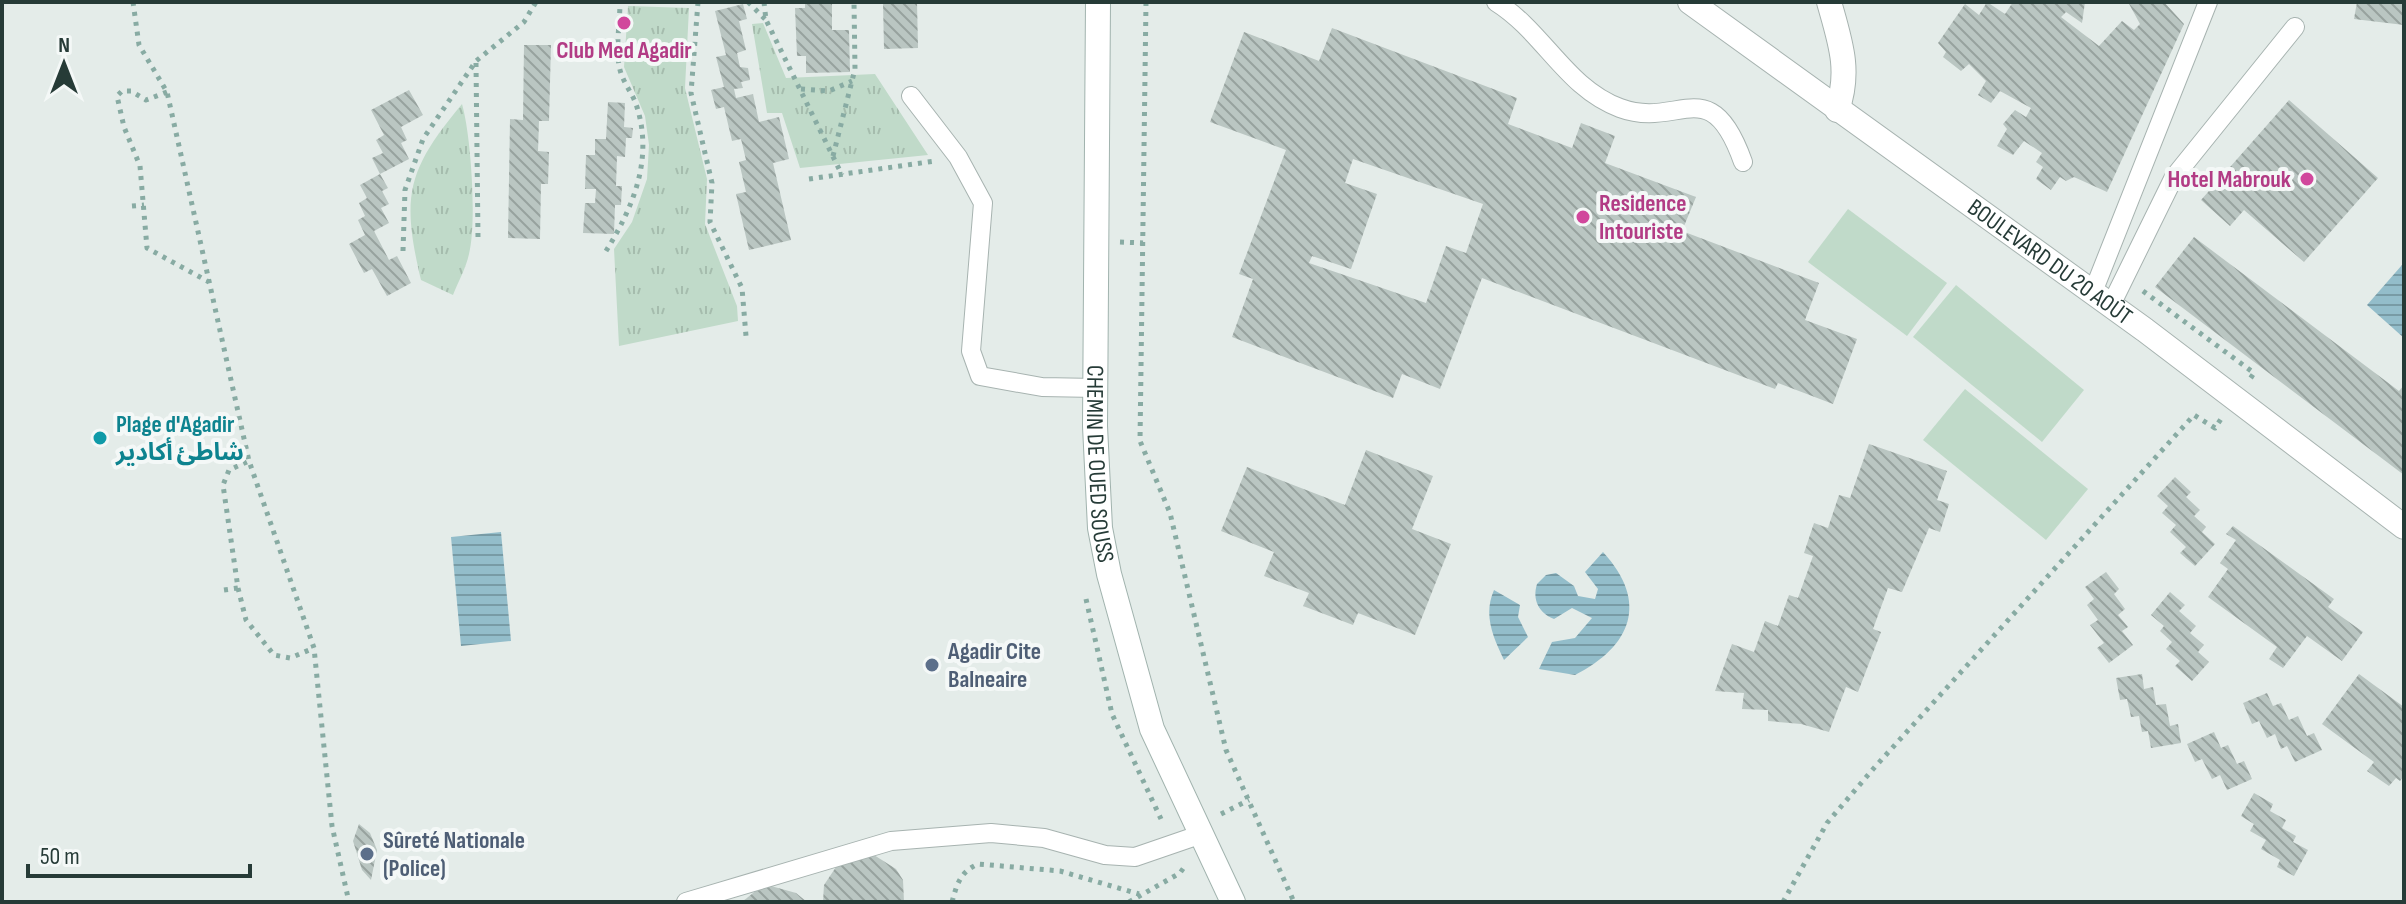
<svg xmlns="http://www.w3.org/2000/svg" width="2406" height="904" font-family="'Sofia Sans Condensed','Noto Sans Arabic',sans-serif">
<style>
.park{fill:url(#park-tufts)}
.garden{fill:#c0dac9}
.water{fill:url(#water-rules)}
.building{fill:url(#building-back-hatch);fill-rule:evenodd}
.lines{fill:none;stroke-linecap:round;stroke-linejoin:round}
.lane-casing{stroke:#a7b3b0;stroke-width:20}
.street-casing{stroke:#a7b3b0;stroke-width:26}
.secondary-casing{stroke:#a1b3ae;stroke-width:26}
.path{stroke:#88aba3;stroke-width:5;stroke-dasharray:4 6;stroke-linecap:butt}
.lane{stroke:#fff;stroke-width:18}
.street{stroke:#fff;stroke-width:24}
.secondary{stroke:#fff;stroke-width:24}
.hotel-dot{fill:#d1479c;stroke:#f4f8f7;stroke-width:3}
.culture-dot{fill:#0f9aa8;stroke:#f4f8f7;stroke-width:3}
.service-dot{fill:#5c6f8a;stroke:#f4f8f7;stroke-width:3}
.labels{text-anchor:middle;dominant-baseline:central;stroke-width:8;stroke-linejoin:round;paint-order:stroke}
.hotel-label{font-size:24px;font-weight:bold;fill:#b23c85;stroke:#f4f8f7}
.street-label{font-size:24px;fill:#263b37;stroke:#f4f8f7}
.culture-label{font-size:24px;font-weight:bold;fill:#0d838f;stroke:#f4f8f7;text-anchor:start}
.service-label{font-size:24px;font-weight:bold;fill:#4e5e75;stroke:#f4f8f7;text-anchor:start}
</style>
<defs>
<pattern id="park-tufts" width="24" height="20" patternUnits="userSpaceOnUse" patternTransform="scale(2)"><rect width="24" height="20" fill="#c0dac9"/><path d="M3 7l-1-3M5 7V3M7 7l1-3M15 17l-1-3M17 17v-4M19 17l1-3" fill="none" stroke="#a5bcad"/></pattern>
<pattern id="water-rules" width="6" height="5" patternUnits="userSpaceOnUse" patternTransform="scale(2)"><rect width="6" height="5" fill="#93bdca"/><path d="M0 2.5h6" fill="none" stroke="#789ba5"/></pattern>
<pattern id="building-back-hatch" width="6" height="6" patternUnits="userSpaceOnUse" patternTransform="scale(2)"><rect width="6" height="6" fill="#bac6c2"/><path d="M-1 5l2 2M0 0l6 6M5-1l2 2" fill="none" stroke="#97a29e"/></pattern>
</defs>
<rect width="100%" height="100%" fill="#e4ece9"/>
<g class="park">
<polygon points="628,6 689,8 685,88 707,179 705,224 737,306 738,321 619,346 614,249 632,222 647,179 649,145 645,116 624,67"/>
<polygon points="763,23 786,78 875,74 928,155 800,168 782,113 767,113 752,24"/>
<path d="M462 104C471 135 477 222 469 254 466 268 458 282 453 295L421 280C401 196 407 170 462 104Z"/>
</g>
<g class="garden">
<polygon points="1848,209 1947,283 1907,336 1808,262"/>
<polygon points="1956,285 2084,390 2042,442 1913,337"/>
<polygon points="1965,389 2088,489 2046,540 1923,440"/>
</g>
<g class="water">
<polygon points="2402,265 2404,267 2404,338 2367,305"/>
<polygon points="501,532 511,641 461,646 451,537"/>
<path d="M1603 552C1649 602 1632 646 1575 675L1539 669 1552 642 1575 638 1592 618 1572 608 1554 619C1539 613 1532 600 1537 584L1546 575 1556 573 1574 586 1578 596 1595 599 1598 589 1585 572Z"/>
<path d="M1494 590 1520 605 1518 617 1528 637 1504 660C1493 637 1483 615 1494 590Z"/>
</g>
<g class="building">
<polygon points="805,2 832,2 832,30 849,30 850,72 806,73 806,56 797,56 795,8 805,8"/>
<polygon points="883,2 917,2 918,48 884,49"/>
<polygon points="1987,2 2005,14 2013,2 2085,2 2082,23 2066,12 2061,17 2099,46 2122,21 2134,30 2140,24 2128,2 2164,2 2184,24 2107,192 2074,177 2066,181 2060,177 2051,190 2036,179 2043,167 2036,162 2042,153 2024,141 2013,155 1997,146 2007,129 2003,124 2015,110 2026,117 2031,108 2000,91 1991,103 1978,95 1986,81 1969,64 1961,71 1943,57 1946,52 1938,43 1965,4 1979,15"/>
<polygon points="2357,2 2404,2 2404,25 2354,19"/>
<polygon points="743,4 747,19 739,21 746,50 737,53 740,67 748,68 750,80 741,82 743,88 734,89 736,98 753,94 759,122 779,117 789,159 773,163 791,240 749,250 736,194 746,192 739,162 746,160 741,139 732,141 724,107 716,109 711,90 724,87 716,57 726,55 715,11"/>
<path d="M1332 28 1517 98 1508 124 1572 148 1581 123 1615 136 1605 163 1696 197 1682 231 1819 283 1805 320 1857 339 1833 404 1778 383 1775 389 1482 278 1440 389 1402 374 1393 398 1232 337 1253 279 1239 274 1286 150 1210 122 1244 32 1319 61ZM1353 159 1483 204 1466 253 1446 246 1426 303 1309 263 1312 256 1351 269 1377 194 1345 183Z"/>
<polygon points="524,45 551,45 549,121 539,121 538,151 549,152 548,184 541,184 540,239 508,238 510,119 523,120"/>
<polygon points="409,90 423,115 401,127 407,140 401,143 409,159 380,174 372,158 383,153 376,140 384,135 371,110"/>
<polygon points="2289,100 2378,178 2304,262 2244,210 2230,226 2201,200"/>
<polygon points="608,102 625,103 624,127 633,128 632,138 626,138 625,157 617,156 616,186 622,186 621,205 615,205 614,234 583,233 585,203 595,203 596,189 585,189 586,155 595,155 595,139 606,139"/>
<polygon points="380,174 388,188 382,191 389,204 381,208 389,223 374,231 389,260 397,256 411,283 387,296 372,269 364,273 349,244 365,235 358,220 365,216 359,203 367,198 360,185"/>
<polygon points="2194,237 2399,391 2404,385 2404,475 2155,287"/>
<polygon points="1869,444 1947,471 1937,500 1949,504 1940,532 1929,528 1902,592 1888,588 1873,629 1881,632 1858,692 1846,687 1829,732 1801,724 1768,721 1768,710 1742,709 1744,693 1715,691 1732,644 1754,652 1765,621 1778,626 1789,595 1798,598 1813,556 1804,553 1814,523 1828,528 1839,495 1850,498"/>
<polygon points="1366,450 1433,476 1412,529 1451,544 1415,635 1358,613 1353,625 1303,606 1309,593 1264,576 1274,552 1221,531 1247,467 1345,505"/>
<polygon points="2175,477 2191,492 2186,497 2200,510 2194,516 2206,527 2202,532 2215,544 2195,566 2180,553 2186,547 2170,532 2176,525 2162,513 2168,506 2157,496"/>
<polygon points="2233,526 2334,599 2328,607 2363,632 2342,661 2307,636 2283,668 2269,659 2277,647 2208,597 2228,569 2220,563 2236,540 2226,534"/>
<polygon points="2106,572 2119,589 2114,594 2125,609 2118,615 2128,627 2122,631 2133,645 2109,663 2097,648 2104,643 2090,625 2098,620 2087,605 2094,599 2085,587"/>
<polygon points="2170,592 2185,605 2179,611 2196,626 2190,633 2204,645 2198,652 2209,662 2192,681 2175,666 2180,661 2166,649 2172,642 2160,631 2164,626 2151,615"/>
<polygon points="2142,674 2144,689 2153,687 2156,705 2166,704 2170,726 2178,724 2181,743 2151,748 2148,731 2142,732 2139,716 2131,717 2127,699 2120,700 2116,678"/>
<polygon points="2359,674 2404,707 2404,776 2400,781 2396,778 2389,786 2367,771 2374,762 2322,724"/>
<polygon points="2267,693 2273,706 2281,703 2289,720 2298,716 2307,736 2314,733 2322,750 2295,762 2287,746 2281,749 2275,734 2267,738 2259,721 2252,724 2243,703"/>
<polygon points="2214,732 2221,748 2228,745 2237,764 2244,761 2252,779 2227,790 2220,775 2212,779 2202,759 2195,762 2187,744"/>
<polygon points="2254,793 2273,804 2270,811 2286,820 2282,828 2296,836 2293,842 2308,850 2294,876 2277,867 2280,860 2261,849 2266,840 2250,831 2254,824 2241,816"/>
<polygon points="359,824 370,833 377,850 371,880 362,870 353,841"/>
<polygon points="874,855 896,869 903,880 904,902 823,902 824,885 838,864"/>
<polygon points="771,886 796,893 807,902 742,902 758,889"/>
</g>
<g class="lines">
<defs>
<g id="lane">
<path d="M1496 2C1544 32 1566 88 1620 108 1679 130 1710 69 1743 162"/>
<polyline points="911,96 958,157 983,203 971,351 980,376 1042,387 1096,388"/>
<polyline points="2093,292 2208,2"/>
<polyline points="2111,305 2174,177 2295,27"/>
<polyline points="686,902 891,841 991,833 1044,838 1105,855 1135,857 1199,835"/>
</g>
<g id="street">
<path id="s1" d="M1690 2 2145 330 2404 527"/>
<path d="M1829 2C1840 41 1851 71 1837 110"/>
</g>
<g id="secondary">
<path id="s2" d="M1098 2 1095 426 1100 528 1109 574 1152 729 1233 902"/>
</g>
</defs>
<use href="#lane" class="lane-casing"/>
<use href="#street" class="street-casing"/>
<use href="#secondary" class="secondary-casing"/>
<g class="path">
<polyline points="133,2 139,45 167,92 249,461 314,648 332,826 349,902"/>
<polyline points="698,2 691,93 712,183 710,222 742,288 746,336"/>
<polyline points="748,2 766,20"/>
<polyline points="764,2 766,20 842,175"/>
<polyline points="1146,2 1140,441 1170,513 1226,750 1294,902"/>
<polyline points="476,63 478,238"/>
<polyline points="801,89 829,91 852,81"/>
<polyline points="167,92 146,100 131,91 122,91 117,96 124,127 140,166 147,248 209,282"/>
<polyline points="833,156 855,69 854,2"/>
<polyline points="809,179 935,161"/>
<polyline points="132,206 144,205"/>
<polyline points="1120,242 1143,243"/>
<polyline points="403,251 405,190 423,139 476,61 524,22 536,2"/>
<path d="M606 251C634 206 654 157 636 104 632 93 623 82 620 70 615 50 620 23 620 2"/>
<polyline points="2143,291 2254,373 2250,379"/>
<polyline points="238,588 246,620 274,655 290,658 314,648"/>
<polyline points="224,590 238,588 223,485 229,470 249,461"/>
<polyline points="1086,599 1112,714 1161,819"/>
<polyline points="1221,814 1249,800"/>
<path d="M952 902C957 884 960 872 978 864L1060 871 1139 894"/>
<polyline points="1129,902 1180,873 1185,866"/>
<polyline points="1783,902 1827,823 1874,768 2194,415 2215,428 2221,419"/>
</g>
<use href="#lane" class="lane"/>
<use href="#street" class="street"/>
<use href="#secondary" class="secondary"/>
</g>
<g class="hotel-dot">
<circle cx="624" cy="23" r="8"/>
<circle cx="2307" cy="179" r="8"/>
<circle cx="1583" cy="217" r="8"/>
</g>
<circle class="culture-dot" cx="100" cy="438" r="8"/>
<g class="service-dot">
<circle cx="932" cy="665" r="8"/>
<circle cx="367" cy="854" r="8"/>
</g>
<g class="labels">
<g class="hotel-label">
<text x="624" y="50">Club Med Agadir</text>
<text x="2291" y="179" text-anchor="end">Hotel Mabrouk</text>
<text x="1599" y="203" text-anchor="start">Residence<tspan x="1599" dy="28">Intouriste</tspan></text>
</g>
<g class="street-label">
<text stroke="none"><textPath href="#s1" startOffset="444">BOULEVARD DU 20 AOÛT</textPath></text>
<text stroke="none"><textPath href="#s2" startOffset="462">CHEMIN DE OUED SOUSS</textPath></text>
</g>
<g class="culture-label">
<text x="116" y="424">Plage d'Agadir<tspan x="116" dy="28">شاطئ أكادير</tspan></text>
</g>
<g class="service-label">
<text x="948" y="651">Agadir Cite<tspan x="948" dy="28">Balneaire</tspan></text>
<text x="383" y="840">Sûreté Nationale<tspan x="383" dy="28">(Police)</tspan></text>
</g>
</g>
<rect width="2406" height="904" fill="none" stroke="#263b37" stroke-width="8"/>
<g transform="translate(64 64)" stroke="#f4f8f7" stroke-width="6" paint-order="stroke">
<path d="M0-6L14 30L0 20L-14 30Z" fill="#263b37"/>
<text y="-12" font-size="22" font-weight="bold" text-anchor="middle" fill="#263b37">N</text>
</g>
<path d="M28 864v12h222v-12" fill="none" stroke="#263b37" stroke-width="4"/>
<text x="40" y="864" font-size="24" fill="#263b37" stroke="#f4f8f7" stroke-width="6" paint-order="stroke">50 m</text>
</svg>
